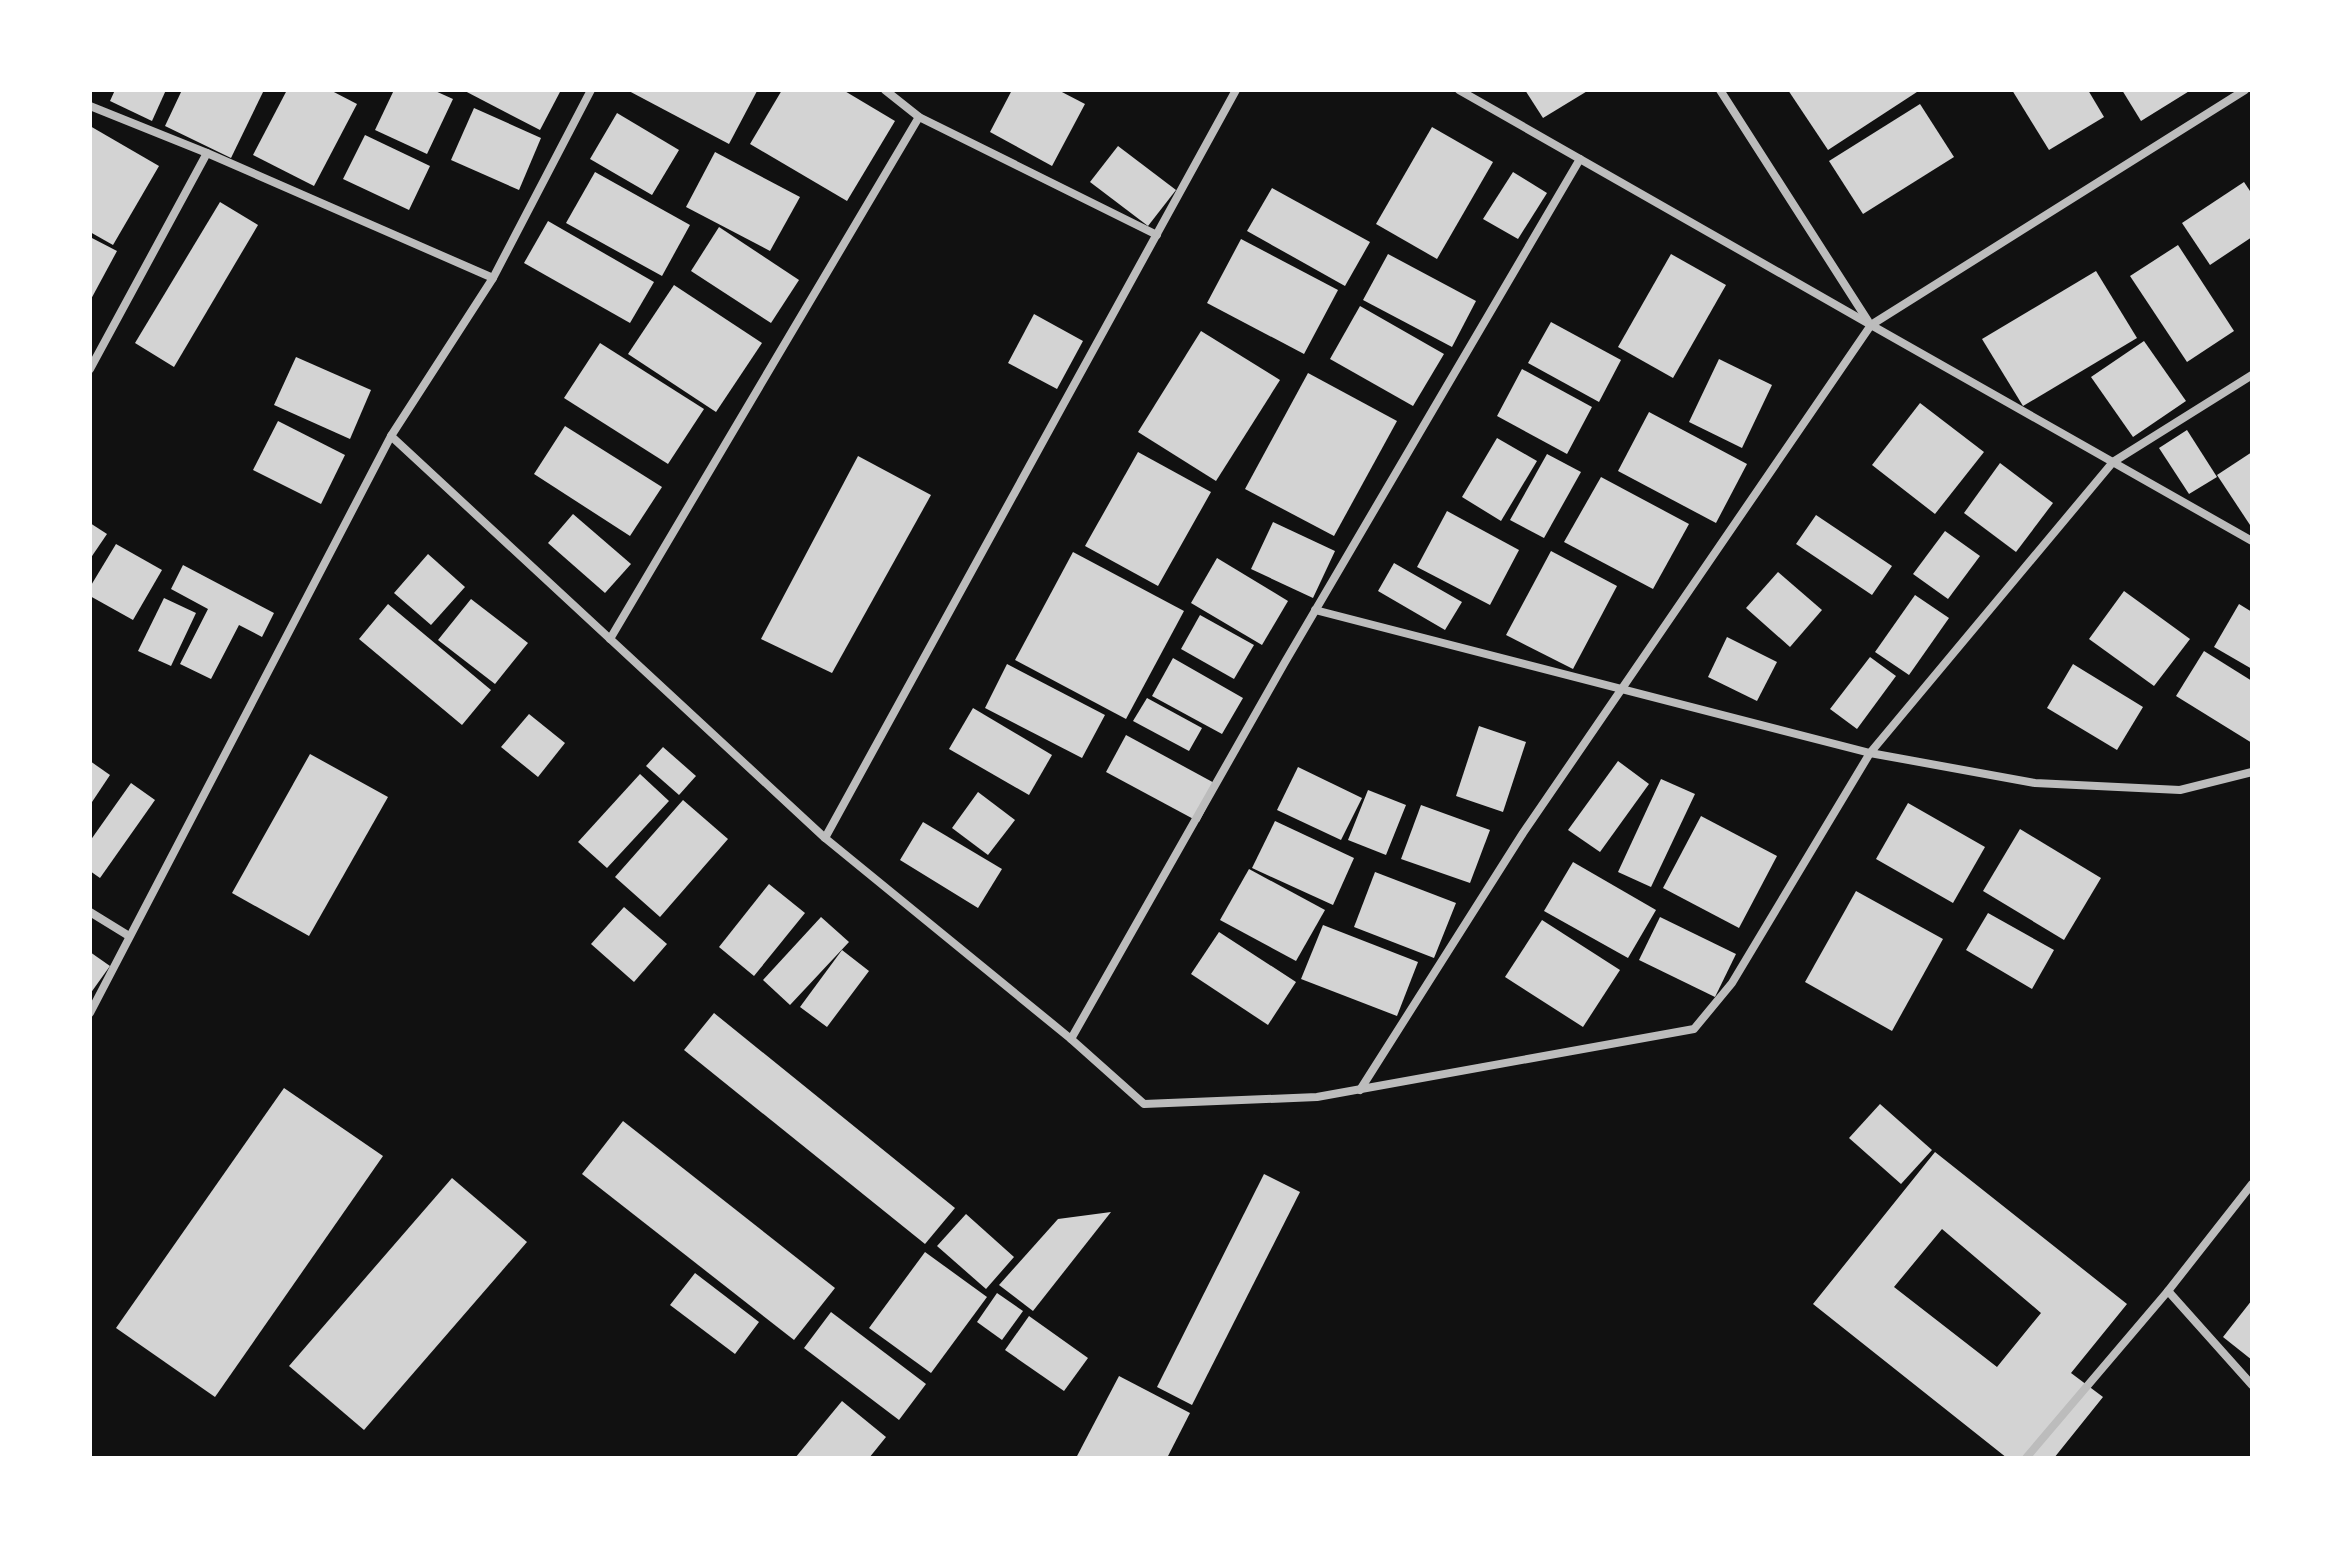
<svg xmlns="http://www.w3.org/2000/svg" width="2342" height="1548" font-family="Poppins,sans-serif">
<style>
.building{fill:#d3d3d3;fill-rule:evenodd}
.lines{fill:none;stroke-linecap:round;stroke-linejoin:round}
.minor{stroke:#bcbcbc;stroke-width:8}
</style>
<rect width="100%" height="100%" fill="#111"/>
<g class="building">
<polygon points="115,90 166,90 152,121 110,101"/>
<polygon points="182,90 264,90 231,158 165,126"/>
<polygon points="287,90 330,90 357,104 314,186 253,155"/>
<polygon points="394,90 433,90 453,99 427,154 375,130"/>
<polygon points="463,90 561,90 540,130"/>
<polygon points="627,90 755,90 757,91 729,144"/>
<polygon points="782,90 843,90 895,121 847,201 750,144"/>
<polygon points="1012,90 1058,90 1085,104 1052,166 990,132"/>
<polygon points="1525,90 1589,90 1543,118"/>
<polygon points="1788,90 1920,90 1828,150"/>
<polygon points="2012,90 2088,90 2104,117 2049,150"/>
<polygon points="2122,90 2191,90 2141,121"/>
<polygon points="1920,104 1954,157 1863,214 1829,161"/>
<polygon points="474,108 541,138 519,190 451,160"/>
<polygon points="617,113 679,150 652,195 590,159"/>
<polygon points="90,126 159,166 113,245 90,232"/>
<polygon points="1432,127 1493,162 1437,259 1376,224"/>
<polygon points="365,135 430,166 409,210 343,179"/>
<polygon points="1118,146 1176,190 1148,226 1090,182"/>
<polygon points="715,152 800,197 770,251 686,207"/>
<polygon points="595,172 690,225 662,276 566,223"/>
<polygon points="1513,172 1547,193 1518,239 1483,219"/>
<polygon points="2244,182 2252,194 2252,237 2210,265 2182,223"/>
<polygon points="1272,188 1370,242 1345,286 1247,231"/>
<polygon points="220,202 258,225 174,367 135,343"/>
<polygon points="548,221 654,282 630,323 524,263"/>
<polygon points="719,227 799,280 771,323 691,271"/>
<polygon points="90,237 117,251 90,301"/>
<polygon points="1241,239 1338,290 1304,354 1207,303"/>
<polygon points="2178,245 2234,331 2187,362 2130,276"/>
<polygon points="1388,254 1476,301 1452,347 1363,300"/>
<polygon points="1671,254 1726,285 1673,378 1618,347"/>
<polygon points="2096,271 2137,338 2023,406 1982,339"/>
<polygon points="674,285 762,343 716,412 628,354"/>
<polygon points="1360,306 1444,354 1413,406 1330,359"/>
<polygon points="1034,314 1083,341 1057,389 1008,363"/>
<polygon points="1551,322 1621,360 1599,402 1528,363"/>
<polygon points="1201,331 1280,380 1216,481 1138,432"/>
<polygon points="2144,341 2186,401 2133,437 2091,377"/>
<polygon points="600,343 704,409 668,464 564,398"/>
<polygon points="296,357 371,390 350,439 274,405"/>
<polygon points="1719,359 1772,385 1742,448 1689,422"/>
<polygon points="1522,369 1592,407 1567,454 1497,416"/>
<polygon points="1308,373 1397,421 1334,536 1245,489"/>
<polygon points="1920,403 1984,452 1935,514 1872,465"/>
<polygon points="1649,412 1747,464 1716,523 1618,471"/>
<polygon points="278,421 345,455 321,504 253,470"/>
<polygon points="565,426 662,487 630,536 534,474"/>
<polygon points="2187,430 2217,477 2189,494 2159,448"/>
<polygon points="1497,438 1537,461 1501,521 1462,497"/>
<polygon points="1138,452 1211,492 1158,586 1085,546"/>
<polygon points="2252,452 2252,528 2217,475"/>
<polygon points="1547,454 1581,472 1544,538 1510,520"/>
<polygon points="858,456 931,495 832,673 761,639"/>
<polygon points="2000,463 2053,503 2016,552 1964,513"/>
<polygon points="1601,477 1689,524 1653,589 1564,542"/>
<polygon points="1447,511 1519,550 1490,605 1417,567"/>
<polygon points="573,514 631,564 605,593 548,543"/>
<polygon points="1816,515 1892,566 1872,595 1796,544"/>
<polygon points="1273,522 1335,551 1313,598 1251,569"/>
<polygon points="90,523 107,534 90,559"/>
<polygon points="1945,531 1980,556 1948,599 1913,574"/>
<polygon points="116,544 162,570 133,620 90,596 90,587"/>
<polygon points="1551,551 1617,586 1573,669 1506,635"/>
<polygon points="1073,552 1184,611 1126,719 1015,660"/>
<polygon points="428,554 465,587 431,625 394,593"/>
<polygon points="1217,558 1288,601 1262,645 1191,603"/>
<polygon points="1394,563 1462,602 1445,630 1378,591"/>
<polygon points="183,565 274,613 262,637 239,625 211,679 180,664 208,609 171,589"/>
<polygon points="1778,572 1822,610 1790,647 1746,608"/>
<polygon points="2124,591 2190,639 2154,686 2089,639"/>
<polygon points="1915,595 1949,618 1909,675 1875,652"/>
<polygon points="164,598 196,613 171,666 138,651"/>
<polygon points="471,599 528,643 495,684 438,640"/>
<polygon points="388,604 491,690 462,725 359,639"/>
<polygon points="2239,604 2252,612 2252,669 2214,647"/>
<polygon points="1200,615 1254,645 1234,679 1181,649"/>
<polygon points="1727,637 1777,662 1757,701 1708,677"/>
<polygon points="2204,651 2252,681 2252,743 2176,696"/>
<polygon points="1870,657 1896,676 1857,729 1830,709"/>
<polygon points="1173,658 1243,698 1222,734 1152,696"/>
<polygon points="1007,664 1105,715 1082,758 985,708"/>
<polygon points="2073,664 2143,707 2117,750 2047,708"/>
<polygon points="1147,698 1202,728 1189,751 1133,721"/>
<polygon points="973,708 1052,755 1029,795 949,749"/>
<polygon points="529,714 565,743 538,777 501,747"/>
<polygon points="1479,726 1526,742 1503,812 1456,796"/>
<polygon points="1126,735 1218,785 1199,822 1106,772"/>
<polygon points="663,747 696,776 679,795 646,766"/>
<polygon points="310,754 388,797 309,936 232,893"/>
<polygon points="90,761 110,775 90,805"/>
<polygon points="1618,761 1649,784 1600,852 1568,830"/>
<polygon points="1298,767 1362,798 1341,840 1277,810"/>
<polygon points="640,774 669,801 607,868 578,842"/>
<polygon points="1661,779 1695,794 1651,887 1618,872"/>
<polygon points="131,783 155,800 100,878 90,871 90,841"/>
<polygon points="1368,790 1406,805 1386,855 1348,840"/>
<polygon points="978,792 1015,820 988,855 952,828"/>
<polygon points="683,800 728,839 660,917 615,877"/>
<polygon points="1908,803 1985,847 1953,903 1876,859"/>
<polygon points="1421,805 1490,830 1470,883 1401,859"/>
<polygon points="1701,816 1777,856 1739,928 1663,888"/>
<polygon points="1275,821 1354,858 1333,905 1252,868"/>
<polygon points="923,822 1002,869 978,908 900,860"/>
<polygon points="2020,829 2101,878 2064,940 1983,891"/>
<polygon points="1573,862 1656,910 1628,958 1544,911"/>
<polygon points="1249,869 1325,910 1296,961 1220,920"/>
<polygon points="1375,872 1456,903 1434,958 1354,927"/>
<polygon points="769,884 805,913 754,976 719,947"/>
<polygon points="1856,891 1943,939 1892,1031 1805,982"/>
<polygon points="624,907 667,944 634,982 591,944"/>
<polygon points="1988,913 2054,950 2032,989 1966,950"/>
<polygon points="821,917 849,942 790,1005 763,980"/>
<polygon points="1660,917 1736,954 1715,997 1639,960"/>
<polygon points="1542,920 1620,970 1583,1027 1505,977"/>
<polygon points="1323,925 1418,962 1397,1016 1301,979"/>
<polygon points="1219,932 1296,982 1268,1025 1191,974"/>
<polygon points="842,950 869,971 827,1027 800,1007"/>
<polygon points="90,952 110,966 90,994"/>
<polygon points="714,1013 955,1208 925,1244 684,1050"/>
<polygon points="284,1088 383,1156 215,1397 116,1328"/>
<polygon points="1880,1104 1932,1150 1901,1184 1849,1138"/>
<polygon points="623,1121 835,1288 794,1340 582,1174"/>
<path d="M1935 1152 2127 1304 2071 1373 2103 1397 2054 1458H2007L1813 1304ZM1942 1229 2041 1313 1997 1367 1894 1287Z"/>
<polygon points="1264,1174 1300,1192 1192,1405 1157,1387"/>
<polygon points="452,1178 527,1242 364,1430 289,1366"/>
<polygon points="1111,1212 1033,1311 999,1285 1058,1219"/>
<polygon points="966,1214 1014,1257 986,1289 937,1246"/>
<polygon points="925,1252 987,1297 931,1373 869,1328"/>
<polygon points="695,1273 759,1322 735,1354 670,1305"/>
<polygon points="997,1293 1023,1311 1002,1340 977,1322"/>
<polygon points="2252,1300 2252,1360 2223,1337"/>
<polygon points="831,1312 926,1384 899,1420 804,1348"/>
<polygon points="1029,1316 1088,1358 1064,1391 1005,1350"/>
<polygon points="1119,1376 1190,1413 1167,1458 1076,1458"/>
<polygon points="842,1401 886,1437 869,1458 795,1458"/>
</g>
<g class="lines">
<g class="minor">
<polyline points="591,90 493,278 391,436 825,838 1071,1039 1144,1104 1317,1097 1694,1029 1732,983 1870,753 1315,610"/>
<polyline points="885,90 919,117 1157,235"/>
<polyline points="1459,90 1871,325 2245,90"/>
<polyline points="1720,90 1868,321"/>
<polyline points="90,106 207,153 493,278"/>
<polyline points="90,369 207,153"/>
<polyline points="2252,375 2113,462 1870,753 2035,783 2180,790 2252,772"/>
<polyline points="610,639 919,117"/>
<polyline points="825,838 1236,90"/>
<polyline points="90,912 129,936"/>
<polyline points="90,1013 391,436"/>
<polyline points="1071,1039 1285,662 1580,159"/>
<polyline points="1360,1090 1523,833 1871,325 2252,541"/>
<polyline points="2168,1291 2252,1385"/>
<polyline points="2026,1458 2168,1291 2252,1184"/>
</g>
</g>
<rect width="2342" height="1548" fill="none" stroke="#ffffff" stroke-width="184"/>
</svg>
